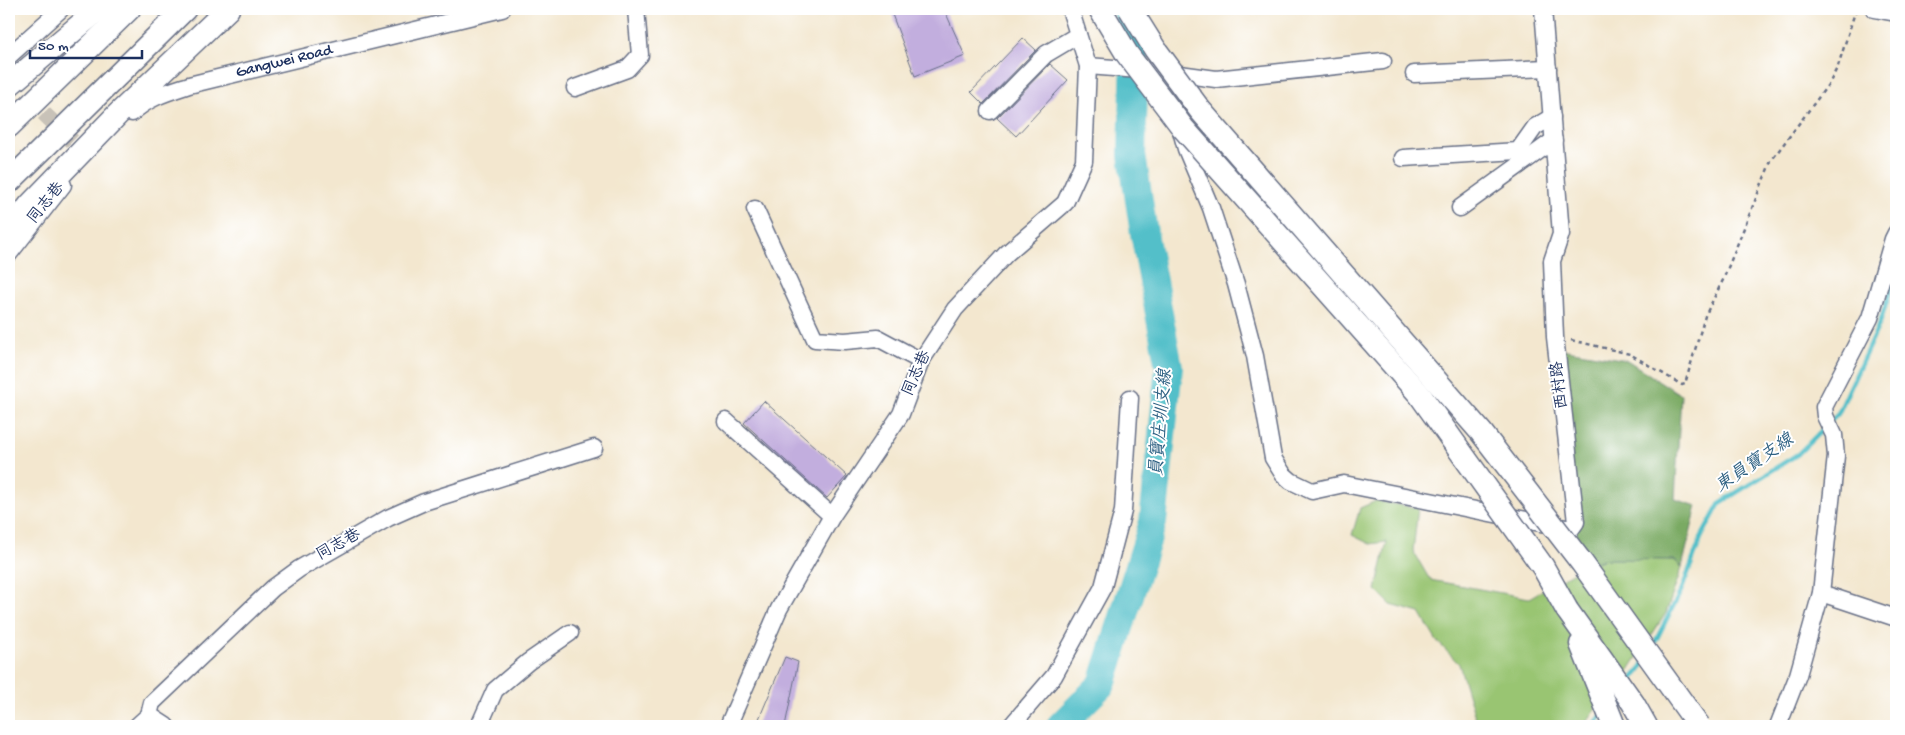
<svg xmlns="http://www.w3.org/2000/svg" width="1905" height="735" font-family="'Gochi Hand','LXGW WenKai TC',sans-serif">
<style>
.green{fill:#99c572;stroke:#5a7a68}
.forest{fill:#7aaa64;stroke:#4a6c61}
.lines{fill:none;stroke-linecap:round;stroke-linejoin:round}
.stream{stroke:#52bfc9;stroke-width:4.5}
.river{stroke:#52bfc9;stroke-width:28}
.building{fill:#c2aede}
.minor-tunnel{stroke:#c8c2b8;stroke-width:16;stroke-dasharray:16 8;stroke-linecap:butt}
.minor-casing{stroke:#676f86;stroke-width:19}
.highway-casing{stroke:#676f86;stroke-width:25}
.path{stroke:#676f86;stroke-width:2.5;stroke-dasharray:4 4;stroke-linecap:butt}
.minor{stroke:#fff;stroke-width:16}
.highway{stroke:#fff;stroke-width:22}
.highway-bridge-casing{stroke:#676f86;stroke-width:25;stroke-linecap:butt}
.highway-bridge{stroke:#fff;stroke-width:22}
.labels{text-anchor:middle;dominant-baseline:central;stroke-width:4;stroke-linejoin:round;paint-order:stroke}
.street-label{font-size:16px;fill:#1b2f5e;stroke:#fff}
.water-label{font-size:18px;font-style:italic;fill:#2e6183;stroke:#fff}
</style>
<rect width="100%" height="100%" fill="#fff"/>
<filter id="ink" filterUnits="userSpaceOnUse"><feTurbulence type="fractalNoise" baseFrequency=".02" numOctaves="2"/><feDisplacementMap in="SourceGraphic" scale="10" xChannelSelector="R" yChannelSelector="G"/><feConvolveMatrix kernelMatrix="1 2 1 2 8 2 1 2 1" color-interpolation-filters="sRGB"/></filter>
<filter id="wash" filterUnits="userSpaceOnUse"><feTurbulence type="fractalNoise" baseFrequency=".0096" numOctaves="4" result="noise"/><feDisplacementMap in="SourceGraphic" scale="20" xChannelSelector="R" yChannelSelector="G"/><feGaussianBlur stdDeviation="1.12" result="paint"/><feColorMatrix in="noise" values="0 0 0 0 0 0 0 0 0 0 0 0 0 0 0 0 0 1.4 0 .05"/><feComposite in="paint" operator="in"/></filter>
<g filter="url(#wash)">
<rect width="100%" height="100%" fill="#f3e7cf"/>
<polygon class="green" points="1376,501 1418,508 1413,551 1430,580 1529,598 1584,566 1606,559 1674,560 1682,567 1666,613 1623,679 1601,701 1584,726 1480,726 1475,717 1459,664 1436,640 1420,613 1391,605 1376,590 1387,542 1370,544 1352,535 1360,508"/>
<polygon class="forest" points="1561,349 1627,360 1681,395 1675,499 1697,506 1682,567 1674,560 1606,559 1584,566 1573,521"/>
<g class="lines">
<g class="stream">
<polyline points="1832,420 1838,414 1881,320 1896,272"/>
<polyline points="1652,648 1682,589 1701,538 1720,503 1798,454 1826,426"/>
<polyline points="1627,685 1640,670 1645,661"/>
<polyline points="1592,726 1602,716"/>
</g>
<polyline class="river" points="1060,726 1102,684 1153,522 1169,367 1144,233 1132,155 1135,54 1127,9"/>
</g>
<g id="blocks">
<g class="building">
<polygon points="890,9 944,9 965,56 915,76"/>
<polygon points="1023,38 1036,50 983,104 971,92"/>
<polygon points="1050,64 1068,80 1016,136 997,118"/>
<polygon points="764,401 847,476 827,498 744,423"/>
<polygon points="785,657 798,662 785,726 756,726"/>
</g>
</g>
</g>
<g filter="url(#ink)">
<use href="#blocks" fill-opacity="0" stroke="#676f86" stroke-width="1"/>
<g class="lines">
<polyline class="minor-tunnel" points="9,80 89,157"/>
<defs>
<g id="minor">
<polyline points="1874,9 1896,13"/>
<polyline points="9,56 61,9"/>
<polyline points="1088,66 1165,72 1216,79 1383,61"/>
<polyline points="1165,72 1186,149 1211,208 1236,284 1255,356 1273,458 1283,474 1291,481 1312,491 1344,484 1571,529 1576,522 1555,337 1552,261 1561,234 1543,9"/>
<polyline points="1414,74 1548,68"/>
<polyline points="575,88 627,69 640,55 636,9"/>
<polyline points="990,111 1046,54 1078,35"/>
<path id="s1" d="M132 113C149 97 168 92 189 85L502 9"/>
<polyline points="1403,158 1518,151 1535,127 1552,117"/>
<polyline points="1460,208 1554,140"/>
<polyline points="755,209 815,339 845,341 878,338 921,361"/>
<polyline points="9,254 63,185"/>
<polyline points="726,421 832,516"/>
<polyline points="1821,593 1896,618"/>
<polyline points="149,715 166,726"/>
<polyline points="137,726 149,715 152,703 273,588 299,569 388,518 424,502 594,448"/>
<polyline points="479,726 495,690 528,662 570,633"/>
<polyline points="728,726 779,609 832,516 901,414 921,361 955,309 1006,254 1065,203 1084,161 1088,66 1070,9"/>
<polyline points="1011,726 1054,676 1103,587 1123,511 1130,398"/>
<polyline points="1778,726 1798,675 1821,593 1836,456 1834,435 1825,416 1824,407 1870,318 1893,239 1896,233"/>
</g>
<g id="highway">
<polyline points="9,85 99,9"/>
<polyline points="9,126 129,9"/>
<polyline points="9,182 185,9"/>
<polyline points="9,232 30,205 117,115 228,9"/>
<polyline points="1567,610 1633,703 1646,726"/>
<polyline points="1581,644 1614,726"/>
</g>
</defs>
<use href="#minor" class="minor-casing"/>
<use href="#highway" class="highway-casing"/>
<polyline class="path" points="1571,340 1630,354 1682,385 1685,384 1705,316 1723,280 1771,161 1830,82 1838,66 1856,9"/>
<use href="#minor" class="minor"/>
<use href="#highway" class="highway"/>
<defs>
<g id="highway-bridge">
<polyline points="1100,9 1127,54 1183,128 1420,395 1543,567 1567,610"/>
<polyline points="1130,9 1155,49 1200,110 1481,432 1582,563 1699,726"/>
</g>
</defs>
<use href="#highway-bridge" class="highway-bridge-casing"/>
<use href="#highway-bridge" class="highway-bridge"/>
</g>
</g>
<g class="labels">
<g class="street-label">
<text stroke="none"><textPath href="#s1" startOffset="162">Gangwei Road</textPath></text>
<text transform="translate(47 204) rotate(-51)">同志巷</text>
<text transform="translate(918 374) rotate(-66)">同志巷</text>
<text transform="translate(1561 385) rotate(-97)">西村路</text>
<text transform="translate(339 546) rotate(-29)">同志巷</text>
</g>
<g class="water-label">
<text transform="translate(1162 423) rotate(-85)">員寶庄圳支線</text>
<text transform="translate(1755 464) rotate(-34)">東員寶支線</text>
</g>
</g>
<rect width="1905" height="735" fill="none" stroke="#fff" stroke-width="30"/>
<path d="M30 50v8h112v-8" fill="none" stroke="#1b2f5e" stroke-width="2.5"/>
<text x="38" y="50" font-size="15" fill="#1b2f5e" stroke="#ffffff" stroke-width="4" paint-order="stroke">50 m</text>
</svg>
